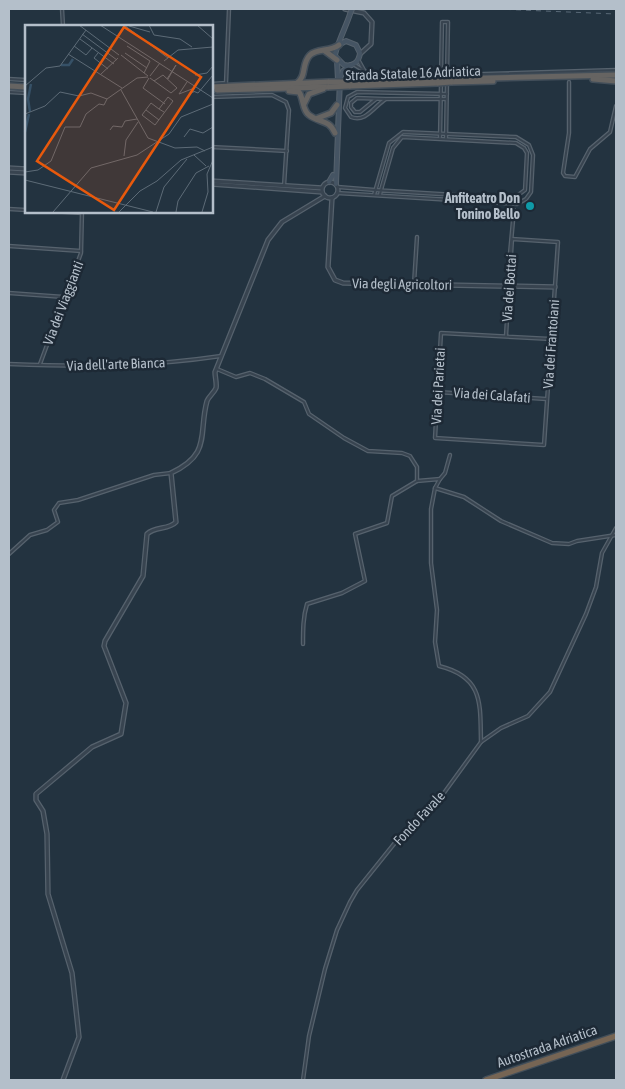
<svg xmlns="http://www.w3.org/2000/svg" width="625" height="1089" font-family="'Asap Condensed',sans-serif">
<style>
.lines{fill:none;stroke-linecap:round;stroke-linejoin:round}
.minor-casing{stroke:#56626d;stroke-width:4.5}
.tertiary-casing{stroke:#56626d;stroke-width:5.5}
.secondary-casing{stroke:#56626d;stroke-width:6}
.trunk-casing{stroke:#434f5a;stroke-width:8}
.motorway-casing{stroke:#434f5a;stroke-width:8}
.minor{stroke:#384450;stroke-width:2}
.tertiary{stroke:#384450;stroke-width:3}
.secondary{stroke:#455463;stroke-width:4}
.trunk{stroke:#666462;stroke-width:5}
.motorway{stroke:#766554;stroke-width:5.5}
.rail{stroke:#596977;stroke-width:1;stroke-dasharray:5 5;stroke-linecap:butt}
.secondary-bridge-casing{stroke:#56626d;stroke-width:6;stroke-linecap:butt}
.trunk-bridge-casing{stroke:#434f5a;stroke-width:8;stroke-linecap:butt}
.secondary-bridge{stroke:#455463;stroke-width:4}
.trunk-bridge{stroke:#666462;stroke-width:5}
.culture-dot{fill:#0f9aa8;stroke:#1d2935;stroke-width:2}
.labels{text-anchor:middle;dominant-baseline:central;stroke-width:5;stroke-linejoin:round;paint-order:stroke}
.street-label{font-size:14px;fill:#b4bfca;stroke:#1d2935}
.poi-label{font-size:14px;font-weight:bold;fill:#b4bfca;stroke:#1d2935;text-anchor:end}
.inset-river{fill:none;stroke:#365167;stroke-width:2.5}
.inset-road{fill:none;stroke:#5d6b77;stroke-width:1}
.view{fill:#e8590c;fill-opacity:0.15;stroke:#e8590c;stroke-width:2.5}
.inset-edge{fill:none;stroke:#b4bfca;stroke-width:2.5}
</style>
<rect width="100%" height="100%" fill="#233340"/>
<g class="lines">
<defs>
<g id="minor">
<polyline points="62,9 63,26"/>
<polyline points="359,61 364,70"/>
<polyline points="353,64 371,75 380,77 616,70"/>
<polyline points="441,75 442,22 448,22 447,78"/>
<polyline points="9,79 26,80"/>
<polyline points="569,82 569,133 563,173 565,176 575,177 590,149 610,132 616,106"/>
<polyline points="211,84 226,83 229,9"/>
<polyline points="9,92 26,93"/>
<polyline points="211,97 272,95 286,102 289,110 284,186"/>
<polyline points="376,99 360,112 355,112 351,107 351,103 357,98 385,99"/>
<path d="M446 99H386C374 106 366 123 351 117L345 108 348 97 357 92 447 94"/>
<polyline points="440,137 441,85"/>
<polyline points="446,138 447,83"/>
<polyline points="211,147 287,151"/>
<polyline points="338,187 375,190 390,191 506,198 514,198 525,190 527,153 524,148 516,143 402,137 393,148 381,190 380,195"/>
<polyline points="337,193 517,204 526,199 531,192 533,155 529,145 516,137 403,132 389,143 374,195"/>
<polyline points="9,209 26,210"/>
<polyline points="50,211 82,213"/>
<polyline points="9,246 81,251"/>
<polyline points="414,284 417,237"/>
<polyline points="507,286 514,210"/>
<polyline points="9,293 64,297"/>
<polyline points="506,336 512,239 558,242 544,445 435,438 441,333 551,339"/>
<path d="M9 364C83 367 147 367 221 356"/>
<polyline points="40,364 81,253 82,211"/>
<polyline points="217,369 236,377 250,373 265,379 304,402 309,414 344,438 368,451 402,453 410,456 417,467 417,481 440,479 435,488 464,497 501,521 552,543 569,544 577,541 616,535"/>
<polyline points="437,392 546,399"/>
<polyline points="440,479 445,473 450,455"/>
<path d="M435 488 431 509V563L437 610 435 642 439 666C484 677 480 704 481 742"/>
<polyline points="9,554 30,535 47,530 58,522 54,510 59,503 78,500 154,475 171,473"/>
<path d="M303 644C303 630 303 617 307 604L342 593 365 581 355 534 387 523 392 496 417 481"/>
<polyline points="303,1080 309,1036 325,969 337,930 350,902 357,890 402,834 441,797 481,742 501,728 528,716 550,692 586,614 596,587 602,553 616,528"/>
</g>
<g id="tertiary">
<polyline points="345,9 364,13 372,22 371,44 360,54"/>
<polyline points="9,168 26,169"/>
<polyline points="9,172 26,173"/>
<polyline points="211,181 322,188"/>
<circle cx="330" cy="190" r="8"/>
<polyline points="211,184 322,192"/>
<polyline points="332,198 328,267 335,280 343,283 555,287"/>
<path d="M63 1080 79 1037 72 973 48 894 47 834 43 811 36 800V794L92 747 121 734 126 703 104 646 105 641 143 576 147 534C155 526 169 530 176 522L171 473C212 454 198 434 207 401 209 396 214 393 216 388 217 384 215 377 215 372L268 240 282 222 325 196"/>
</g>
<g id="secondary">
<path d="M339 45 346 41 356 45 360 53C359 62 353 67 344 65L335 56C335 49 347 24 350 14"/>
<polyline points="337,60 338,80"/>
<polyline points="329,182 333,175"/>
<polyline points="336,184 340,78 343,71 351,65"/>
</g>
<g id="trunk">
<polyline points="325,51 337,60"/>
<polyline points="451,79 616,75"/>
<polyline points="593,79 616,81"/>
<polyline points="348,82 437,79"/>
<polyline points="451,82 493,81"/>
<path d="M297 83C307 76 301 64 310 55 317 48 330 52 339 45"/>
<polyline points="9,86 26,87"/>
<polyline points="349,86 438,83"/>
<polyline points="211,87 329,82"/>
<polyline points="217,90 329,87"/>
<path d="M289 91 299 92C304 99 302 110 309 115 319 123 329 119 335 133"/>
<polyline points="304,104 309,94 323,89"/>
<polyline points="318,118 331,113 337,105"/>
</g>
<polyline id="motorway" points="486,1080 616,1036"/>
</defs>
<use href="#minor" class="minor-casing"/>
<use href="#tertiary" class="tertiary-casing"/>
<use href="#secondary" class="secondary-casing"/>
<use href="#trunk" class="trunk-casing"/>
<use href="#motorway" class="motorway-casing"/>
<use href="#minor" class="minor"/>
<use href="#tertiary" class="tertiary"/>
<use href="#secondary" class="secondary"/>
<use href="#trunk" class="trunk"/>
<use href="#motorway" class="motorway"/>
<polyline class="rail" points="496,9 616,14"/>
<defs>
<polyline id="secondary-bridge" points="350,14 352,9"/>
<g id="trunk-bridge">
<polyline points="437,79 451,79"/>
<polyline points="329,82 348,82"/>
<polyline points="438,83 451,82"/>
<polyline points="329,87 349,86"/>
</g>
</defs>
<use href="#secondary-bridge" class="secondary-bridge-casing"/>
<use href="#trunk-bridge" class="trunk-bridge-casing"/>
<use href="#secondary-bridge" class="secondary-bridge"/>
<use href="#trunk-bridge" class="trunk-bridge"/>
</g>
<circle class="culture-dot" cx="530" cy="206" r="5"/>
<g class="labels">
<g class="street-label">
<text transform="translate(413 73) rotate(-2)">Strada Statale 16 Adriatica</text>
<text transform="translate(402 284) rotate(1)">Via degli Agricoltori</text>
<text transform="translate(509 288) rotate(-86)">Via dei Bottai</text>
<text transform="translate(63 303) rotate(-69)">Via dei Viaggianti</text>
<text transform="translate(551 344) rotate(-86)">Via dei Frantoiani</text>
<text transform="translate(116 364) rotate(-2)">Via dell'arte Bianca</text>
<text transform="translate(438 386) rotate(-87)">Via dei Parietai</text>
<text transform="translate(492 395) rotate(4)">Via dei Calafati</text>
<text transform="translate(419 818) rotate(-47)">Fondo Favale</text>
<text transform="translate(547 1046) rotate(-19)">Autostrada Adriatica</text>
</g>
<g class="poi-label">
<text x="520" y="198">Anfiteatro Don<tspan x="520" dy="16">Tonino Bello</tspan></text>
</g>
</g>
<g transform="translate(25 25)">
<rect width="188" height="188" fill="#233340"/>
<path class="inset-river" d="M36 40H44L48 34M5 87 3 74 6 59M0 107 4 89"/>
<path class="inset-road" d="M54 0 94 30M75 0 188 73M99 0 143 33M124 0 129 10 155 14 167 22M172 0 188 14M104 1 125 7M57 9 92 35M55 14 89 39M49 21 61 30 67 23M102 21 125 36 119 48M73 28 69 33 83 44M100 28 122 43M43 29 97 63M96 30 123 51M139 36 153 25 188 22M75 50 93 33M170 50 182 48 188 41M125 51 135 38M124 53 118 63 140 79M125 53 146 68 152 63 138 50 129 56M142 54 151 40 143 54M162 57 154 69 167 64 168 68M0 61 21 43 35 41 61 5M96 65 123 113 150 123 172 122 180 126M168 66 173 68 188 50M134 84 143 72 148 76 130 100 117 90 126 78 134 84 139 87M121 85 134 95M0 89 20 81 35 67 54 71 66 68 82 74M85 105 88 101 97 102 100 96 112 94M159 112 165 104 178 108 188 102M169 130 181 141M99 131 101 115 113 97M0 147 13 145 26 136 40 102H55L61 89 74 79 79 80 82 74 112 53 123 52M0 155 128 187M28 187 66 143 112 130 144 109 156 92 188 79M94 187 115 166 132 156 156 135 188 122M131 187 139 162 162 134M151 187 153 176 171 148 184 141M177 187 183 167 182 149 188 135"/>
<path class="view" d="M99 2 176 52 89 185 12 136Z"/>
<rect width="188" height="188" class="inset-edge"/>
</g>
<rect width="625" height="1089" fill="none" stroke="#b4bfca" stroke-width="20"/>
</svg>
